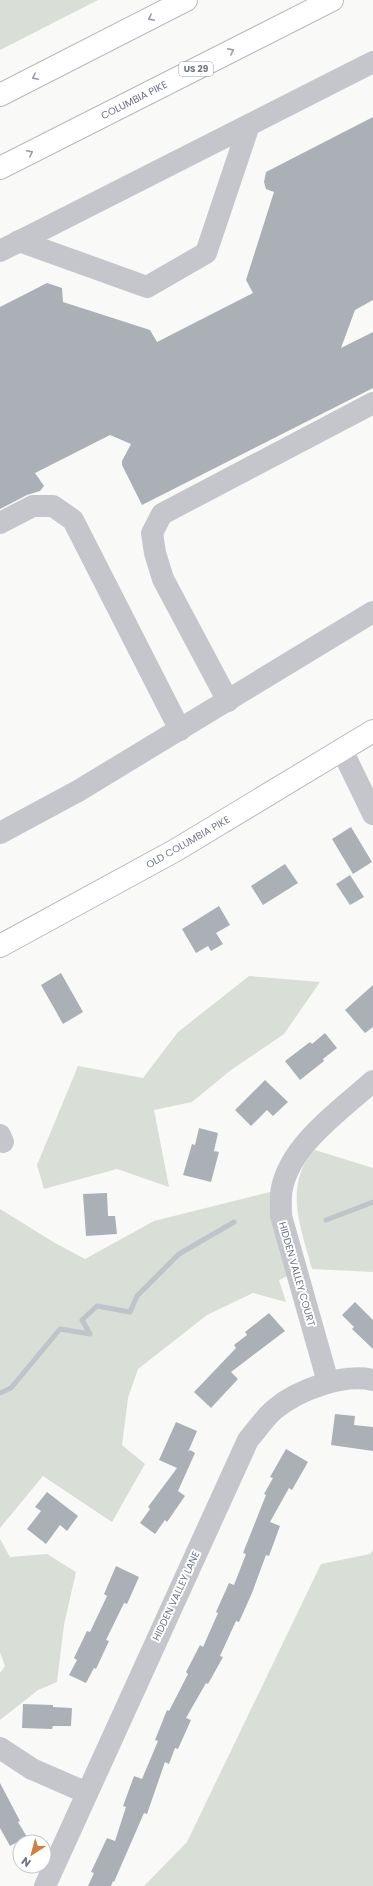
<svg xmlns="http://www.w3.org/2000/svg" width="373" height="1886" font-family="Poppins,sans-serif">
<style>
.green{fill:#d9ded7}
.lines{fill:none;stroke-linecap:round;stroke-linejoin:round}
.stream{stroke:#bec4ca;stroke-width:5}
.building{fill:#abb0b7}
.major-casing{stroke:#b8babf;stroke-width:24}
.highway-casing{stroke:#b7b9bd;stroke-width:24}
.minor{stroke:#c4c6cb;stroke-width:22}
.major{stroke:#fff;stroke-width:22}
.highway{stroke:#fff;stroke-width:22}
.oneway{stroke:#989eaa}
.labels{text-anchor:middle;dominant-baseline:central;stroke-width:4;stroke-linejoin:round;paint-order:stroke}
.shield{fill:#fff;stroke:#989eaa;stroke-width:1}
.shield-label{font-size:9px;font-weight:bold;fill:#6c7585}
.street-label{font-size:10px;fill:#6c7585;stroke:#fff}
</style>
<rect width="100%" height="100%" fill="#f9f9f8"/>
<g class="green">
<polygon points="0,0 98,0 0,50"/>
<polygon points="249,976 320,982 284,1034 231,1070 192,1102 154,1110 169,1187 117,1169 44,1189 37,1165 78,1066 143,1078 178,1032"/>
<path d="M315 1150 373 1168V1272L312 1269C302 1230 282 1184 315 1150Z"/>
<polygon points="274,1191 290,1275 279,1280 286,1302 253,1293 207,1315 138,1369 128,1398 122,1445 145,1464 112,1522 43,1476 0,1528 0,1209 55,1243 85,1259 154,1221"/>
<polygon points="0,1539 10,1557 47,1554 76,1572 64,1625 57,1682 38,1690 0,1720 0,1673 5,1666 0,1652"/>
<polygon points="373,1550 373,1886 144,1886 187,1842 321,1564 370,1554"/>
</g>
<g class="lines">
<g class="stream">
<polyline points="326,1220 373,1202"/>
<polyline points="0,1393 11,1388 60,1329 90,1334 82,1320 97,1306 130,1312 137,1296 179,1254 234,1222"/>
</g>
</g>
<g class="building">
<polygon points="373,117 373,300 355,310 341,348 373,332 373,388 142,505 122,465 122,461 131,444 110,435 35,473 44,486 40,491 27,495 0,509 0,307 47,283 62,288 63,302 150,330 157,342 253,293 246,280 274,192 266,189 264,182 266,172"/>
<polygon points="351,827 372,862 353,874 332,839"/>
<polygon points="285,864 298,883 263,905 251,886"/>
<polygon points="350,875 364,897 350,905 336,884"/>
<polygon points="219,906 230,925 216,933 223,944 211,951 208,946 196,953 182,929"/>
<polygon points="61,973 83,1012 63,1024 41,985"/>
<polygon points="373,985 373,1027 365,1033 345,1010"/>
<polygon points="325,1033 337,1048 323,1059 324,1061 300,1080 285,1061 310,1042 312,1044"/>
<polygon points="265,1080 288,1102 273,1116 267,1110 251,1126 235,1110"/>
<polygon points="199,1128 218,1133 214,1151 219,1152 211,1182 183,1175 192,1144 195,1145"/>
<polygon points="107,1193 108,1216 115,1216 117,1234 86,1236 83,1194"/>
<polygon points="355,1302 373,1320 373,1349 352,1329 354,1327 342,1315"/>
<polygon points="269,1313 285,1331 231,1372 238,1379 211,1408 194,1392 236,1348 234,1345 247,1335 245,1332"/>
<polygon points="335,1414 355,1416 354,1425 373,1427 373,1451 331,1445"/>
<polygon points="176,1422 197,1431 188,1452 190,1450 195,1453 178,1491 185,1496 167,1522 165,1520 155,1534 140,1523 150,1509 148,1507 177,1468 159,1460"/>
<polygon points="286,1449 308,1462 292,1490 289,1488 270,1522 280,1526 269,1556 266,1555 252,1593 239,1622 236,1621 220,1656 223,1657 208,1684 206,1683 186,1718 191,1720 178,1749 175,1748 169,1764 165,1762 147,1814 144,1813 114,1882 113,1881 111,1886 88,1886 94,1873 91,1872 107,1838 115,1841 126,1807 123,1806 134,1776 142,1779 158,1741 155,1740 167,1710 169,1711 188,1674 186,1672 200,1645 203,1647 218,1613 216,1612 229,1583 234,1585 246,1554 243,1553 266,1495 264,1494 273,1478 270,1477"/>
<polygon points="47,1492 78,1516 67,1531 60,1525 46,1544 27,1529 41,1511 35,1507"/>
<polygon points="116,1566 139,1577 127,1604 124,1603 106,1640 109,1641 96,1669 94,1668 86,1683 69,1675 77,1660 74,1658 87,1631 90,1632 107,1596 104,1594"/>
<polygon points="23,1704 53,1705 53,1707 72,1708 71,1726 53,1726 52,1729 22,1728"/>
<polygon points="0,1783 20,1821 18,1822 27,1837 10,1846 0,1828"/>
</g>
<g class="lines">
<defs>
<polyline id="major" points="0,946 176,850 373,731"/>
<g id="highway">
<polyline points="0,95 186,0"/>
<polyline points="0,168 332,0"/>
</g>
</defs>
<use href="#major" class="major-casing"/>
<use href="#highway" class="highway-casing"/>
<g class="minor">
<polyline points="19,241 147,287 206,253 249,125"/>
<polyline points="0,251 373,62"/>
<polyline points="0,523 33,506 53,506 73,520 180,730"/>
<polyline points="228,701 163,579 155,553 152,533 162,514 373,403"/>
<polyline points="342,750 373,814"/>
<polyline points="0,833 78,791 373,612"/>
<polyline points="0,1135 3,1142"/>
<path d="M328 1382 281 1216C281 1207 280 1197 282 1188 291 1144 341 1110 373 1081"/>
<polyline points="0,1748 32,1769 87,1793"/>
<path d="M45 1886 248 1440C257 1430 265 1417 275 1409 298 1390 343 1373 373 1380"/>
</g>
<use href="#major" class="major"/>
<use href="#highway" class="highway"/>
</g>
<defs><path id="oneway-chevron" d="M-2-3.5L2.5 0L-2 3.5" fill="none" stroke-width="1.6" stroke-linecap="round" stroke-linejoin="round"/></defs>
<g class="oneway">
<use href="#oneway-chevron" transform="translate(151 18) rotate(153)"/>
<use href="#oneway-chevron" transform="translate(231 51) rotate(-27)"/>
<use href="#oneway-chevron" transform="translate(35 77) rotate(153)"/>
<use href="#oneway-chevron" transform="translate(30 153) rotate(-27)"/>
</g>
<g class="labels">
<rect class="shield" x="179" y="62" width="34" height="14" rx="3"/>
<g class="shield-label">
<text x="196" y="69">US 29</text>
</g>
<g class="street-label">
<text transform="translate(134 100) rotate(-27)">COLUMBIA PIKE</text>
<text transform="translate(188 842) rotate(-30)">OLD COLUMBIA PIKE</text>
<text transform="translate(297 1274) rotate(74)">HIDDEN VALLEY COURT</text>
<text transform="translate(176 1596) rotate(-65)">HIDDEN VALLEY LANE</text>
</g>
</g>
<g transform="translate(32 1854) rotate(216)"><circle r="19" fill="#ffffff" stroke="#c4c8ce"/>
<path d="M0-3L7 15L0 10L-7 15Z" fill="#ce8143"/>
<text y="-6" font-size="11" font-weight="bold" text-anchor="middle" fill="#6c7585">N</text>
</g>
</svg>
